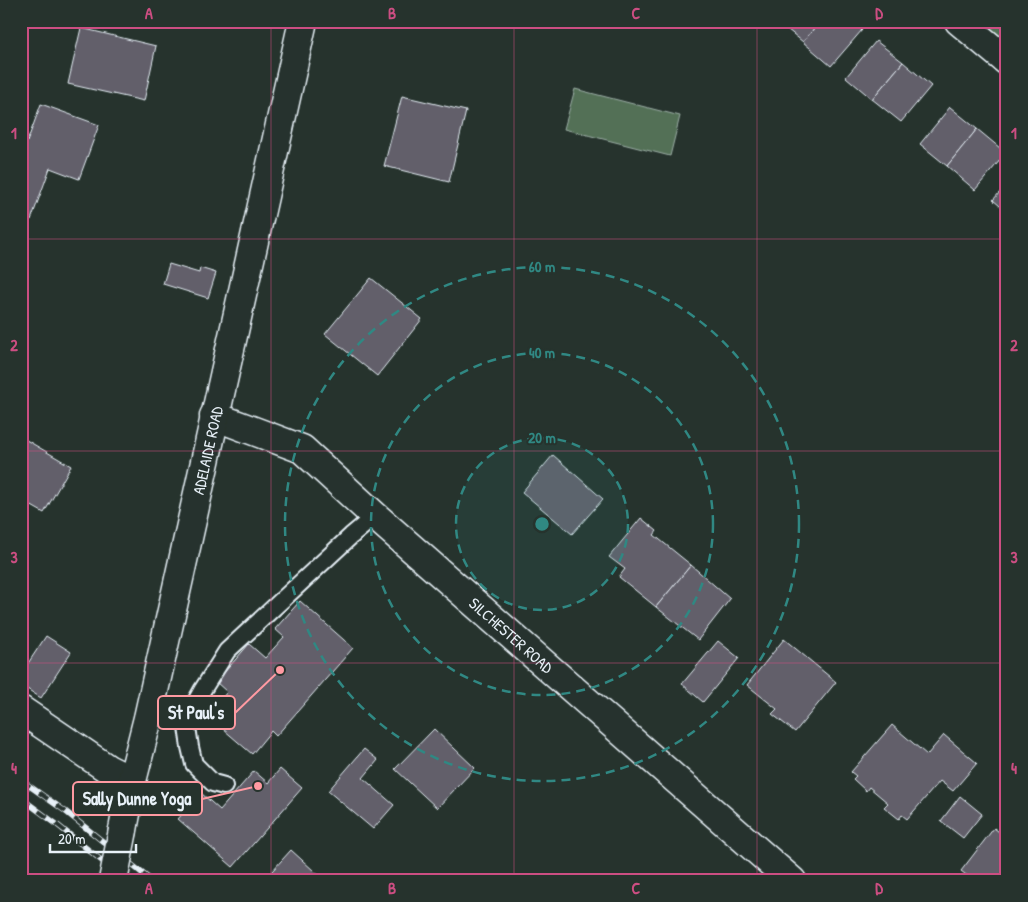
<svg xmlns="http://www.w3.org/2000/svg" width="1028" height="902" font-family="'Patrick Hand',sans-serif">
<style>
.green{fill:#537057;stroke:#9eb0a8}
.building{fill:#625f6b;stroke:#e8f1f8}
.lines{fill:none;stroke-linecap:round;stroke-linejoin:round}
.service-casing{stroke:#e8f1f8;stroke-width:20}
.minor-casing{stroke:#e8f1f8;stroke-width:31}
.tertiary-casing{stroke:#e8f1f8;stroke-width:31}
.service{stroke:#26332d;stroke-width:16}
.minor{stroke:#26332d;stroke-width:28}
.tertiary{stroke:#26332d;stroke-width:28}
.rail-casing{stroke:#e8f1f8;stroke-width:5.5}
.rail{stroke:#26332d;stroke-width:4;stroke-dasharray:11;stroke-linecap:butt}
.tertiary-bridge-casing{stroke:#e8f1f8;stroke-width:31;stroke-linecap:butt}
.tertiary-bridge{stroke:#26332d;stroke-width:28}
.grid{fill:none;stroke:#cc4e82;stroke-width:1;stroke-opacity:0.55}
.ring{fill:none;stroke:#308883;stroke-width:2.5;stroke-dasharray:9 6}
.labels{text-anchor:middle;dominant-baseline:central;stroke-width:4;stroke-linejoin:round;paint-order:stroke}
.street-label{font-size:16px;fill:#e8f1f8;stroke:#26332d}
.centre{fill:#308883;stroke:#26332d;stroke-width:2.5}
.ring-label{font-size:15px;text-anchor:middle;font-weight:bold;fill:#308883;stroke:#26332d;stroke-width:4;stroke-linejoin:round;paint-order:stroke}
.leader{fill:none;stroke:#ff9aa2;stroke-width:2}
.callout-dot{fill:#ff9aa2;stroke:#26332d;stroke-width:2}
.callout{fill:#26332d;stroke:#ff9aa2;stroke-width:2}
.callout-label{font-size:18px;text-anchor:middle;font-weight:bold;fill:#e8f1f8}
.neatline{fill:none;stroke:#cc4e82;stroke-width:2}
.grid-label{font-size:16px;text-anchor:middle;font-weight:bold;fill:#cc4e82}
</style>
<rect width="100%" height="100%" fill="#26332d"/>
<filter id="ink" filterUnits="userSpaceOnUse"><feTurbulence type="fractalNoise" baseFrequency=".02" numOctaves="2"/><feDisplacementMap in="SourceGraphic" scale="10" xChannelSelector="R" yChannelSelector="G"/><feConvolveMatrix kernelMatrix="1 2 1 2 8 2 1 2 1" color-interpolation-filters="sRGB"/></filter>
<g filter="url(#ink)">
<g class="green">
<polygon points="979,21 1007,21 1007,44"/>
<polygon points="575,89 680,116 670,156 564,129"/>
</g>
<g class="building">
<polygon points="777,21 820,21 803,42"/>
<polygon points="820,21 852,21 862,30 831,66 803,42"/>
<polygon points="81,28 156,46 144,101 68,84"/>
<polygon points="876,41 903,62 872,99 846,77"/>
<polygon points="903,62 931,86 901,122 872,99"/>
<polygon points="402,96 466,111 449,182 384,166"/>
<polygon points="41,104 99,125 79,179 50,168 31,220 21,217 21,139 27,142"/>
<polygon points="950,107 977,129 947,166 920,144"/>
<polygon points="977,129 1006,153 975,190 947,166"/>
<polygon points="1007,184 1007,212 993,200"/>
<polygon points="169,264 199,273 200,268 216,273 208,298 163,284"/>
<polygon points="371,278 422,319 377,376 325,334"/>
<polygon points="21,437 71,466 44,513 21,500"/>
<polygon points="553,455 603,499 572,534 522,492"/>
<polygon points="641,518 657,531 654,535 691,565 656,607 619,577 625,569 609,557"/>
<polygon points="691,565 730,599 698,640 656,607"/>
<polygon points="300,601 353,648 276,736 271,731 252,754 223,729 229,723 213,709 227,692 216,682 249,644 265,658 284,637 275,629"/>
<polygon points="46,636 71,652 41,698 21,685 21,674"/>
<polygon points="784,639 836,682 795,732 772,714 777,709 747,685"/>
<polygon points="718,641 739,658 703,702 682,684"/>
<polygon points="892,725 927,755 944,735 977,763 953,791 940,781 907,819 902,815 899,819 884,807 888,803 869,787 866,791 853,779 856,776 851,772"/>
<polygon points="434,729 475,768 437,808 395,769"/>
<polygon points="364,749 378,760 363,778 394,805 373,829 328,791"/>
<polygon points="280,769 302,788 233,867 178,819 201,793 220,810 254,771 268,783"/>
<polygon points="960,796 982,814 963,838 941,821"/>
<polygon points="994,828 1007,838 1007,881 974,881 961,871"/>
<polygon points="291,850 325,881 263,881"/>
</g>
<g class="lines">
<defs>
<polyline id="service" points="224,786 213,783 194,764 190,747 187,727 189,714 203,689 227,651 351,536 375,516"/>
<g id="minor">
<polyline points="959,21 1007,61"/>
<path id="s1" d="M214 416 302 449 375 516 792 881"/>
<polyline points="21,710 108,769 132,781"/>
</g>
<g id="tertiary">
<path id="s2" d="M123 830 132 781 148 718 303 21"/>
</g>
</defs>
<use href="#service" class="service-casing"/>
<use href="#minor" class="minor-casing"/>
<use href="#tertiary" class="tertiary-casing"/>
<use href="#service" class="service"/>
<use href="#minor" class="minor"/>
<use href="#tertiary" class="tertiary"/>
<defs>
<g id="rail">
<polyline points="21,780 65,811 152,881"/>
<polyline points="21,798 55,823 127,881"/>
</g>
</defs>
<use href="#rail" class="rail-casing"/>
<use href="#rail" class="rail"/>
<defs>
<polyline id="tertiary-bridge" points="113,881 123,830"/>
</defs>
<use href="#tertiary-bridge" class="tertiary-bridge-casing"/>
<use href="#tertiary-bridge" class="tertiary-bridge"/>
</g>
</g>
<path class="grid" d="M271 21V881M514 21V881M757 21V881M21 239H1007M21 451H1007M21 663H1007"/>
<circle cx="542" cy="524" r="86" fill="#308883" fill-opacity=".12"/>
<g class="ring">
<circle cx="542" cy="524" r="86"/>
<circle cx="542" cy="524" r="171"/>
<circle cx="542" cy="524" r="257"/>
</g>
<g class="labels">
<g class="street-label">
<text stroke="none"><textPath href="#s2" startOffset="389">ADELAIDE ROAD</textPath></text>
<text stroke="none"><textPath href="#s1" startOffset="374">SILCHESTER ROAD</textPath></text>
</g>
</g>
<circle cx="542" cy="524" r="8" class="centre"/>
<g class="ring-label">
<text x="542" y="272">60 m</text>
<text x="542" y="358">40 m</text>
<text x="542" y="443">20 m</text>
</g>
<path class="leader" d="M280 670L235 713M258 786L202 799"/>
<g class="callout-dot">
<circle cx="280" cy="670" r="5"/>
<circle cx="258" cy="786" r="5"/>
</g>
<g class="callout">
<rect x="158" y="696" width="77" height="33" rx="5"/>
<rect x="73" y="782" width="129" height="33" rx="5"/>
</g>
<g class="callout-label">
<text x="196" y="719">St Paul's</text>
<text x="137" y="805">Sally Dunne Yoga</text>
</g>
<rect width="1028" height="902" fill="none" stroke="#26332d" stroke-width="55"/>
<path d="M50 844v8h86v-8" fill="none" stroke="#e8f1f8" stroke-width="2.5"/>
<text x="58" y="844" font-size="15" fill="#e8f1f8" stroke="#26332d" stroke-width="4" paint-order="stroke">20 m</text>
<rect x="28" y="28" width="972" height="846" class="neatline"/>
<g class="grid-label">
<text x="149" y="19">A</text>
<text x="392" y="19">B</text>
<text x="636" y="19">C</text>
<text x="879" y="19">D</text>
<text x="14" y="139">1</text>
<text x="1014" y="139">1</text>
<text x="14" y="351">2</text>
<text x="1014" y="351">2</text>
<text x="14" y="563">3</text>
<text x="1014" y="563">3</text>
<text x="14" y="774">4</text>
<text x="1014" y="774">4</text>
<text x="149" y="894">A</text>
<text x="392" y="894">B</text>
<text x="636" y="894">C</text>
<text x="879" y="894">D</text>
</g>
</svg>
